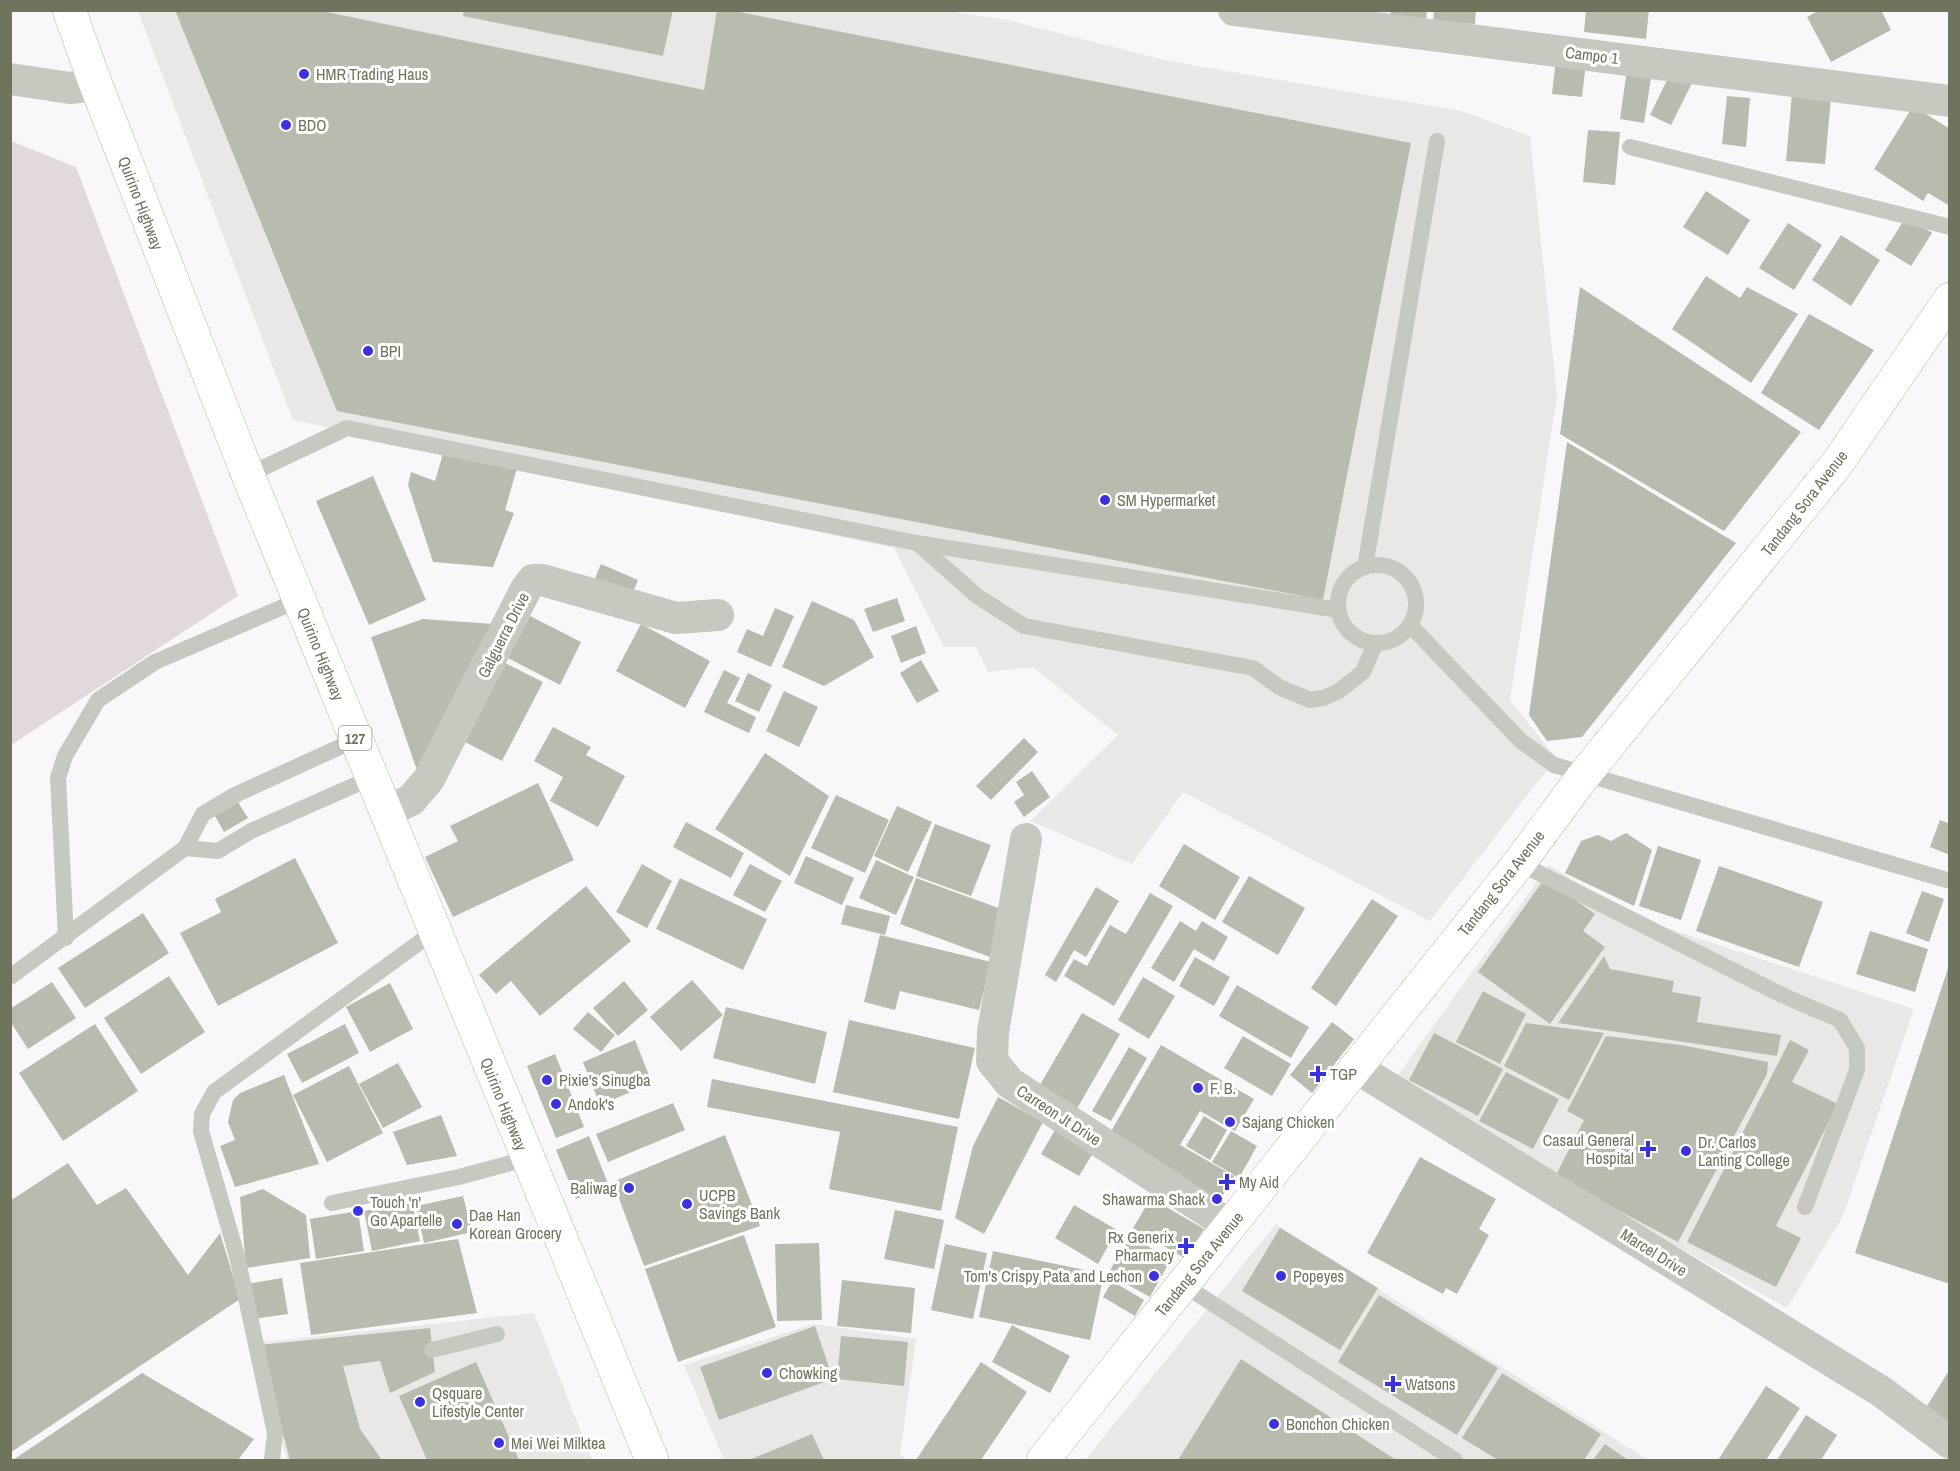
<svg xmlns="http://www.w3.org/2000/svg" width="1960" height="1471" font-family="'Archivo Narrow',sans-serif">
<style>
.built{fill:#e9e8e7}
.green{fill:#e1d9de}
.building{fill:#b9bbae}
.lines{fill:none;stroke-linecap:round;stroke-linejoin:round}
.secondary-casing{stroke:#bbbdb3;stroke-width:34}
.primary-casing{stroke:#b9bbb2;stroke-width:34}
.service{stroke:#c7c9c0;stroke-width:16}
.minor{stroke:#c7c9c0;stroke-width:32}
.secondary{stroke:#fff;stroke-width:33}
.primary{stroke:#fff;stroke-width:33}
.poi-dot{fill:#3a32df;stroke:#fff;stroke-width:2}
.labels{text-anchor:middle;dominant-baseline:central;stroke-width:6;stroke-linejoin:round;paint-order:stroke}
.shield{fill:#fff;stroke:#9a9e8d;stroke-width:1.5}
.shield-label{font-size:15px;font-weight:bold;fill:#6f755c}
.street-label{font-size:16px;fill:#6f755c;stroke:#fff}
.poi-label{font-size:16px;fill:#6f755c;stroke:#fff;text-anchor:start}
</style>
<rect width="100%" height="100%" fill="#f9f7f9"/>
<g class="built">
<polygon points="138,11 944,11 1003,19 1169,61 1461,111 1530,136 1557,396 1510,700 1556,758 1430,921 1183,792 1132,864 1030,821 1118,735 1033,667 988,672 976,647 944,647 894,548 293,420"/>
<polygon points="1549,865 1633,917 1914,1009 1843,1216 1787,1308 1390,1086"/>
<polygon points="1276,1224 1648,1460 1085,1460"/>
<polygon points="534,1313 592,1460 287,1460 255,1343"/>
<polygon points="814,1324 916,1339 900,1455 908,1460 724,1460 684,1365"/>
</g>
<polygon class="green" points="11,141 76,167 238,596 11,745"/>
<g class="building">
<polygon points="175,10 317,10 704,90 717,10 729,10 1411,143 1323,600 337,411"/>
<polygon points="464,10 673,10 663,56 463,16"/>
<polygon points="1391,10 1427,10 1426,20 1390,19"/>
<polygon points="1434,10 1476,10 1475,24 1433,22"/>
<polygon points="1586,10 1649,10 1646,39 1584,32"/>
<polygon points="1820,10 1881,10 1891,30 1831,62 1807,17"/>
<polygon points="1556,59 1586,62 1582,97 1552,94"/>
<polygon points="1627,69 1652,72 1644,123 1620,119"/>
<polygon points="1671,72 1692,83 1671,125 1650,115"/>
<polygon points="1792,94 1831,97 1825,164 1786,161"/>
<polygon points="1727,96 1750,98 1746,147 1722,144"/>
<polygon points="1913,106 1950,129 1950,206 1928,193 1923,201 1874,169"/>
<polygon points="1588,130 1620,132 1615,185 1583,182"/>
<polygon points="1706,191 1750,220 1728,255 1683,227"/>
<polygon points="1906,217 1932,233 1911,266 1885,250"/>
<polygon points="1788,223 1822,245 1794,290 1759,268"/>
<polygon points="1841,235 1880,260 1851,306 1812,280"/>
<polygon points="1706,276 1740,298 1747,287 1798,314 1751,383 1672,329"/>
<polygon points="1580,287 1801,432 1724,531 1560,434"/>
<polygon points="1809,314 1874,350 1819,430 1761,393"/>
<polygon points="1567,442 1736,543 1582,737 1547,741 1529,715"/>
<polygon points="445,447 517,468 505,510 514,513 493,567 433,562 408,485 411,472 435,481"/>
<polygon points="373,476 426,600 369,625 316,501"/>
<polygon points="601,564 638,580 630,599 593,583"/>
<polygon points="897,598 905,621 873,632 864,609"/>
<polygon points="812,601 854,620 874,657 824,686 782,667"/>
<polygon points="775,608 794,616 771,667 737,652 747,629 763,636"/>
<polygon points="530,616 581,642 560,685 508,658"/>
<polygon points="423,619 494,624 418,773 371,637"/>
<polygon points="641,624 710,661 685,708 616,671"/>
<polygon points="916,626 926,653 901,663 891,636"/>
<polygon points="921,660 939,691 917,703 900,673"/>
<polygon points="501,661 543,682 502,761 461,740"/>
<polygon points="724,670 740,678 727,703 756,717 749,733 704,712"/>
<polygon points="748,673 772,685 759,712 735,701"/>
<polygon points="784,691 818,707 799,747 766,731"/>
<polygon points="553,727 591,747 586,755 625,776 598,827 550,801 563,777 534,761"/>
<polygon points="1024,738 1038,752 991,800 976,786"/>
<polygon points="765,753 829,796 790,876 715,829"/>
<polygon points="1032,771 1050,797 1024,817 1014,802 1024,795 1016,782"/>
<polygon points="538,783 574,860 453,917 425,857 458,841 450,826"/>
<polygon points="836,795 889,820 865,873 811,848"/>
<polygon points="238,802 248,818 224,832 215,816"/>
<polygon points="897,806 932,822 908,872 874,856"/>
<polygon points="1940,820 1950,824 1950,855 1930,847"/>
<polygon points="686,822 744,853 731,878 673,847"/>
<polygon points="935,824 991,845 971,896 916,876"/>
<polygon points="1626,833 1652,850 1634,906 1565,873 1581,841 1598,835 1611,841"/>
<polygon points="1184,844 1240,877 1215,920 1159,886"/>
<polygon points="1658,846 1701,860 1681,920 1639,906"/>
<polygon points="806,856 854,878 842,905 794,883"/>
<polygon points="295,858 338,943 218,1006 180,933 221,912 215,899"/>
<polygon points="876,860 914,877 896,915 859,898"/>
<polygon points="642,864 672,881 647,928 616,912"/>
<polygon points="750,864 782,881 765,912 733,895"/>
<polygon points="1719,866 1823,902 1799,967 1696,931"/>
<polygon points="1249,876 1305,908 1278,955 1222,922"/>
<polygon points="680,878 767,919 743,970 656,929"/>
<polygon points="916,878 1007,911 990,957 900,924"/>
<polygon points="1545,878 1595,914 1583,931 1605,947 1550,1024 1478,972"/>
<polygon points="586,886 631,941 540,1016 511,981 496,994 479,975"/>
<polygon points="1096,887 1119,901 1086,957 1074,950 1056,982 1045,975"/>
<polygon points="1922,891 1944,899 1929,942 1906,933"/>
<polygon points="1150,893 1173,906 1114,1006 1064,976 1074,959 1087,966 1110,925 1126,934"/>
<polygon points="1372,899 1398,916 1336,1006 1311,988"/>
<polygon points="846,905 890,916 885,935 841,924"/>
<polygon points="143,913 169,953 85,1008 58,968"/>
<polygon points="1180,921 1196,931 1202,921 1228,937 1214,961 1194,949 1174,982 1151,968"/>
<polygon points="1870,931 1928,949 1915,992 1856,974"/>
<polygon points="880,935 991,962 979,1010 900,991 895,1010 864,1002"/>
<polygon points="1604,956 1610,969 1674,981 1672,992 1701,997 1697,1022 1781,1035 1777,1056 1558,1023"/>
<polygon points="1195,957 1230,977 1214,1006 1179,986"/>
<polygon points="1950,962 1950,1284 1855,1253"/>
<polygon points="169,976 205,1032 141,1074 104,1018"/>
<polygon points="1143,977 1175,996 1149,1039 1118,1020"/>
<polygon points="692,980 723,1015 681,1051 650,1017"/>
<polygon points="624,981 648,1010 618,1036 593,1008"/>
<polygon points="52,982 76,1018 28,1049 10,1021 10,1009"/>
<polygon points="390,983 413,1029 370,1052 346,1007"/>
<polygon points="1237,985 1309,1027 1291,1058 1219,1016"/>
<polygon points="1483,991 1526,1014 1500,1064 1456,1042"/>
<polygon points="726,1007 827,1032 815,1084 713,1058"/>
<polygon points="588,1012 615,1035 601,1052 573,1029"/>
<polygon points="1082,1013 1120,1034 1075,1112 1037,1090"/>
<polygon points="849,1020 975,1048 959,1119 833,1092"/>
<polygon points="1332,1022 1354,1039 1312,1093 1290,1075"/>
<polygon points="1526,1023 1604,1033 1569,1100 1504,1066"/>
<polygon points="95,1024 138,1091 63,1141 19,1073"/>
<polygon points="345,1024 359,1053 302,1083 287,1054"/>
<polygon points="1434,1033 1503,1069 1478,1116 1409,1080"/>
<polygon points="1243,1036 1291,1064 1272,1096 1224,1068"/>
<polygon points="1606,1036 1681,1045 1768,1062 1767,1074 1678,1242 1555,1177 1584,1120 1567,1111"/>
<polygon points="635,1040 652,1083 600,1105 583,1062"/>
<polygon points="1790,1040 1809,1050 1792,1082 1838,1104 1776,1226 1801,1238 1776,1287 1687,1242"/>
<polygon points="1161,1045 1254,1099 1235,1131 1200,1111 1180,1145 1234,1176 1217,1205 1106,1140"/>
<polygon points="1129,1047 1147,1058 1111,1121 1092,1111"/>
<polygon points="555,1054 584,1127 556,1138 527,1066"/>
<polygon points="398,1063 422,1107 383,1128 359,1084"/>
<polygon points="349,1066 383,1133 327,1162 293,1095"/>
<polygon points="1506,1072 1559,1099 1533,1149 1479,1121"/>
<polygon points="284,1075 319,1164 235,1187 220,1146 235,1140 228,1122 233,1100 240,1093"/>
<polygon points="712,1079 958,1127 941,1211 829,1189 840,1132 707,1107"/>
<polygon points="998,1097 1043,1122 984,1234 955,1218 973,1146"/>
<polygon points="673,1103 685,1130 608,1162 596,1134"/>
<polygon points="441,1115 457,1156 407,1165 393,1132"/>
<polygon points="1204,1116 1227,1130 1210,1160 1186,1146"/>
<polygon points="1055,1130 1093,1153 1079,1176 1041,1154"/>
<polygon points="1231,1131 1257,1146 1239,1178 1212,1162"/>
<polygon points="725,1135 760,1226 644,1266 613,1182"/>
<polygon points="589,1136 609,1186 576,1199 556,1150"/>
<polygon points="1420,1157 1496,1199 1479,1229 1489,1235 1457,1294 1446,1288 1443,1294 1367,1253"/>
<polygon points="68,1163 97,1205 126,1188 188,1275 220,1233 240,1299 10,1453 10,1201"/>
<polygon points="263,1189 306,1215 310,1258 246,1268 240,1197"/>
<polygon points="463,1196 472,1232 424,1243 416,1206"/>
<polygon points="1151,1198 1204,1229 1186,1259 1133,1228"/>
<polygon points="412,1201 420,1241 372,1251 364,1211"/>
<polygon points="1074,1205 1117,1230 1098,1264 1055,1238"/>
<polygon points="895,1210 944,1220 934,1269 884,1259"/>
<polygon points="358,1211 364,1251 316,1259 310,1219"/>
<polygon points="1280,1228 1378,1288 1340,1350 1242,1291"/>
<polygon points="744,1235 776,1327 678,1362 645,1269"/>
<polygon points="1129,1236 1171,1259 1150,1297 1108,1274"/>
<polygon points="458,1239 477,1313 311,1335 300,1263"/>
<polygon points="819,1243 822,1320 777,1321 775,1244"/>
<polygon points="945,1244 987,1253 973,1319 931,1310"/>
<polygon points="993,1251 1104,1274 1090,1340 979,1317"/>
<polygon points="282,1278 288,1314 253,1319 247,1284"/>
<polygon points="842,1280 915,1288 911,1333 837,1326"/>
<polygon points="1112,1281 1144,1300 1135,1316 1103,1297"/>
<polygon points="1379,1295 1498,1368 1457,1435 1338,1362"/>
<polygon points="1012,1325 1070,1356 1050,1393 992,1362"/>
<polygon points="815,1326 833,1379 719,1420 700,1367"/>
<polygon points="430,1328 435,1372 390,1393 380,1361 343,1366 360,1429 382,1460 290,1460 259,1345"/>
<polygon points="841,1336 908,1342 904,1386 837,1379"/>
<polygon points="1241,1359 1396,1460 1178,1460"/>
<polygon points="476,1362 519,1460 427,1460 399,1396"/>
<polygon points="981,1362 1027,1392 981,1460 916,1460"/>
<polygon points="1950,1369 1950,1435 1920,1417"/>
<polygon points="142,1373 254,1439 238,1460 13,1460"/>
<polygon points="1502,1373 1601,1434 1584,1460 1498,1460 1462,1438"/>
<polygon points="1766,1386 1800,1408 1766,1460 1718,1460"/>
<polygon points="1806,1415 1837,1435 1821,1460 1777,1460"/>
<polygon points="812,1434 824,1460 749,1460"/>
<polygon points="1605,1444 1628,1460 1593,1460"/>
</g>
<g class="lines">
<defs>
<polyline id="secondary" points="1043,1460 1519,863 1585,774 1836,465 1950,299"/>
<polyline id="primary" points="69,10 96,85 248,475 652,1460"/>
</defs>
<use href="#secondary" class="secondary-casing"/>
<use href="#primary" class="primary-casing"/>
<g class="service">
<polyline points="1630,147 1950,227"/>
<polyline points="248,475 347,428 917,543 1338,610"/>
<polyline points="917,543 977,596 1024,626 1253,668 1279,687 1310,700 1323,698 1339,691 1363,672 1375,644"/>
<circle cx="1377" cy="604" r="39"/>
<polyline points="1365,567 1437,141"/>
<polyline points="1410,625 1521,741 1554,765 1950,881"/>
<polyline points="185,848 218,851 251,831 371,778"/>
<polyline points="1519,863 1784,996 1840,1020 1857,1048 1857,1070 1805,1207"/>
<polyline points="66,938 58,778 65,756 98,700 155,662 299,600"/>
<polyline points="10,977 185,848 203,814 235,795 355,740"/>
<polyline points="332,1203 459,1177 526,1159"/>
<polyline points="1182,1284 1455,1460"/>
<polyline points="432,1350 497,1334"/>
<polyline points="272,1460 275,1433 237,1256 201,1131 202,1114 214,1092 435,931"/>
</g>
<g class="minor">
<polyline points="1234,10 1950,101"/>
<polyline points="10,79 70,88 96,85"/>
<polyline points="386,812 411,800 429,779 526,589 533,580 542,580 676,618 718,615"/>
<polyline points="1026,839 993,1032 992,1061 1010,1083 1229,1225"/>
<polyline points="1355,1067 1882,1392 1950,1443"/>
</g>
<use href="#secondary" class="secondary"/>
<use href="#primary" class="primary"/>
</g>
<g class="poi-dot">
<circle cx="304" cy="74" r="6"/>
<circle cx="286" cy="125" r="6"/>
<circle cx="368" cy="351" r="6"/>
<circle cx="1105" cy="500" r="6"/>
<path d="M1315 1065h6v6h6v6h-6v6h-6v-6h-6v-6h6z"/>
<circle cx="547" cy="1080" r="6"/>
<circle cx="1198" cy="1088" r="6"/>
<circle cx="556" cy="1104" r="6"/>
<circle cx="1230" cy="1122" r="6"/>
<path d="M1645 1140h6v6h6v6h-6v6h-6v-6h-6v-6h6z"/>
<circle cx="1686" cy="1151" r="6"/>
<path d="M1224 1173h6v6h6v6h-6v6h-6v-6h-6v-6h6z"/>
<circle cx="629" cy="1188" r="6"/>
<circle cx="1217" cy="1199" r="6"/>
<circle cx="687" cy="1204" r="6"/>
<circle cx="358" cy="1211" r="6"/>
<circle cx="457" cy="1224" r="6"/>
<path d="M1183 1237h6v6h6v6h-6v6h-6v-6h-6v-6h6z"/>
<circle cx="1154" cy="1276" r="6"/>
<circle cx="1281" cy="1276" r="6"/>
<circle cx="767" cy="1373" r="6"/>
<path d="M1390 1375h6v6h6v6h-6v6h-6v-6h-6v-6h6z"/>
<circle cx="420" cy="1402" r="6"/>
<circle cx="1274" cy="1424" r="6"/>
<circle cx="499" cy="1443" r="6"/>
</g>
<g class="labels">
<rect class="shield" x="338.5" y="726" width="33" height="24" rx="4.5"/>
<g class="shield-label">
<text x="355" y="738">127</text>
</g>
<g class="street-label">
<text transform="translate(1592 55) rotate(7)">Campo 1</text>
<text transform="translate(141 203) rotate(69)">Quirino Highway</text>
<text transform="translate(1804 503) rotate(-52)">Tandang Sora Avenue</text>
<text transform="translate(503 635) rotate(-63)">Galguerra Drive</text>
<text transform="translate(321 654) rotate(68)">Quirino Highway</text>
<text transform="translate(1501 883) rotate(-52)">Tandang Sora Avenue</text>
<text transform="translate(504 1104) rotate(68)">Quirino Highway</text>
<text transform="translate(1059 1115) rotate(33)">Carreon Jt Drive</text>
<text transform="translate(1654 1252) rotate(32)">Marcel Drive</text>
<text transform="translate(1199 1264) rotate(-51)">Tandang Sora Avenue</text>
</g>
<g class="poi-label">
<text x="316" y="74">HMR Trading Haus</text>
<text x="298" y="125">BDO</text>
<text x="380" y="351">BPI</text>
<text x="1117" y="500">SM Hypermarket</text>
<text x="1330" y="1074">TGP</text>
<text x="559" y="1080">Pixie's Sinugba</text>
<text x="1210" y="1088">F. B.</text>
<text x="568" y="1104">Andok's</text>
<text x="1242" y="1122">Sajang Chicken</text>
<text x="1634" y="1140" text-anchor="end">Casaul General<tspan x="1634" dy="18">Hospital</tspan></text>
<text x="1698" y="1142">Dr. Carlos<tspan x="1698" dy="18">Lanting College</tspan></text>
<text x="1239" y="1182">My Aid</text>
<text x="617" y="1188" text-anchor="end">Baliwag</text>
<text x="699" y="1195">UCPB<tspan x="699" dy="18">Savings Bank</tspan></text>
<text x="1205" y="1199" text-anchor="end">Shawarma Shack</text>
<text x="370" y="1202">Touch 'n'<tspan x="370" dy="18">Go Apartelle</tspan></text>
<text x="469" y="1215">Dae Han<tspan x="469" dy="18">Korean Grocery</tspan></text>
<text x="1174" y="1237" text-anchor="end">Rx Generix<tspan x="1174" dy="18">Pharmacy</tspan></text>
<text x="1142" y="1276" text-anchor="end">Tom's Crispy Pata and Lechon</text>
<text x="1293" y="1276">Popeyes</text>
<text x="779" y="1373">Chowking</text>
<text x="1405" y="1384">Watsons</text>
<text x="432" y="1393">Qsquare<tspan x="432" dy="18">Lifestyle Center</tspan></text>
<text x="1286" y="1424">Bonchon Chicken</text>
<text x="511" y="1443">Mei Wei Milktea</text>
</g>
</g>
<rect width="1960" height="1471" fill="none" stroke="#6f755c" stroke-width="24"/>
</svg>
